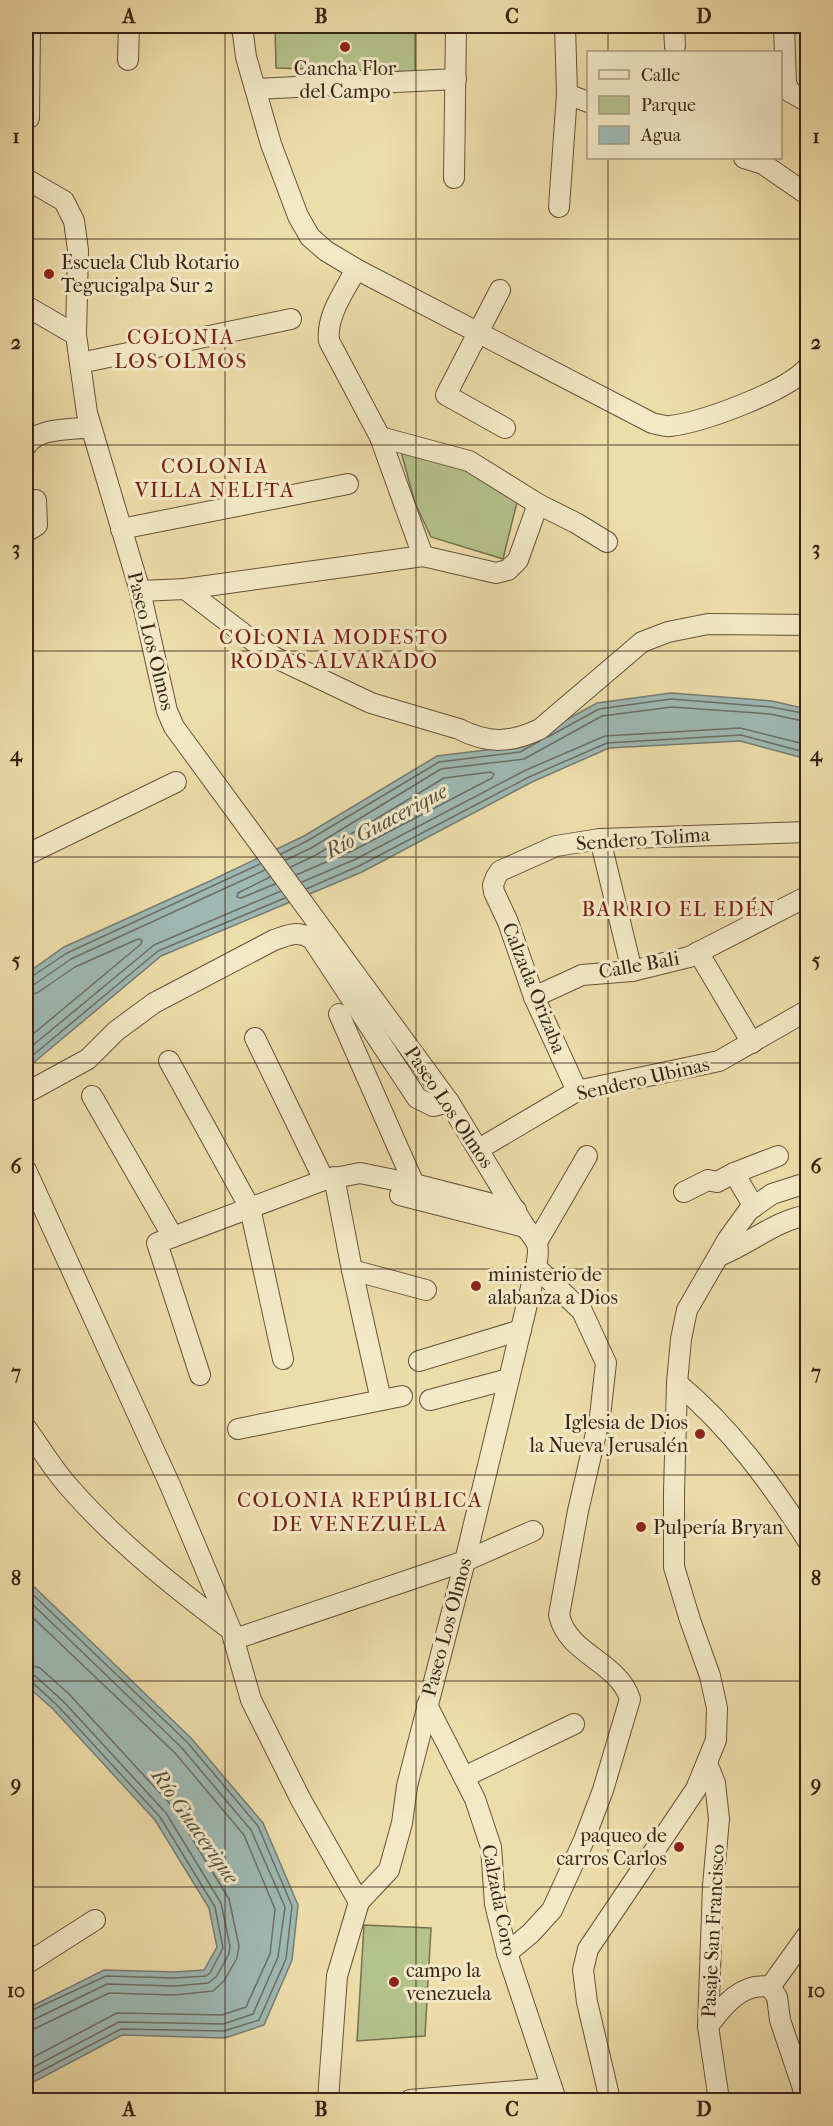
<svg xmlns="http://www.w3.org/2000/svg" width="833" height="2126" font-family="'IM FELL French Canon',serif">
<style>
.green{fill:#b4c28b;stroke:#767250;stroke-width:1.5}
.water{fill:#9eb9b4;stroke:#767d75;stroke-width:1.5}
.lines{fill:none;stroke-linecap:round;stroke-linejoin:round}
.shore{stroke:#6c6e65;stroke-width:1.5}
.minor-casing{stroke:#66523b;stroke-width:22}
.minor{stroke:#f3e9c7;stroke-width:20}
.grid{fill:none;stroke:#392316;stroke-width:1.5;stroke-opacity:0.55}
.poi-dot{fill:#8f2418;stroke:#f3e9c7;stroke-width:2}
.labels{text-anchor:middle;dominant-baseline:central;stroke-width:6;stroke-linejoin:round;paint-order:stroke}
.poi-label{font-size:20px;fill:#392316;stroke:#f3e9c7;text-anchor:start}
.street-label{font-size:20px;fill:#392316;stroke:#f3e9c7}
.neighbourhood-label{font-size:21px;letter-spacing:1.5px;fill:#7a1f14;stroke:#f3e9c7}
.water-label{font-size:21px;font-style:italic;fill:#575045;stroke:#f3e9c7}
.neatline{fill:none;stroke:#392316;stroke-width:2}
.grid-label{font-size:20px;text-anchor:middle;font-weight:bold;fill:#392316}
</style>
<rect width="100%" height="100%" fill="#eddda9"/>
<filter id="stains"><feTurbulence type="fractalNoise" baseFrequency=".00333" numOctaves="4"/><feColorMatrix values="0 0 0 0 .2 0 0 0 0 .09 0 0 0 0 .02 0 0 0 .5 -.17"/></filter>
<radialGradient id="worn" r=".72"><stop offset=".6" stop-color="#630" stop-opacity="0"/><stop offset="1" stop-color="#630" stop-opacity=".3"/></radialGradient>
<g class="green">
<polygon points="275,26 415,26 415,72 276,68"/>
<polygon points="400,448 464,462 519,494 503,559 431,537 415,503"/>
<polygon points="364,1925 431,1928 425,2036 357,2041"/>
</g>
<g class="water">
<polygon points="671,693 772,701 807,709 807,759 740,741 609,748 532,782 362,872 161,956 26,1069 26,974 64,947 210,881 304,836 437,756 519,746 597,703"/>
<polygon points="26,1579 191,1738 263,1823 298,1905 292,1960 264,2025 225,2038 122,2035 26,2086 26,2009 104,1970 175,1972 204,1970 217,1947 209,1908 155,1820 54,1710 26,1685"/>
</g>
<g class="lines">
<g class="shore">
<polyline points="548,737 599,709 671,699 771,707 808,714"/>
<polyline points="281,854 307,841 439,762 520,752 540,741"/>
<polyline points="286,860 311,848 441,769 524,759 602,716 672,707 770,714 808,722"/>
<polyline points="291,867 316,855 444,778 491,772 494,774 492,778 352,851 296,875"/>
<polyline points="270,877 238,893 237,897 241,898 275,884"/>
<polyline points="302,882 356,859 526,770 605,736 740,728 808,745"/>
<polyline points="306,889 359,866 529,777 607,743 741,735 808,753"/>
<polyline points="26,978 31,977 67,953 260,864"/>
<polyline points="26,986 35,984 71,959 265,870"/>
<polyline points="26,995 37,993 75,967 138,939 142,940 141,944 26,1040"/>
<polyline points="26,1051 154,945 281,891"/>
<polyline points="26,1061 158,951 285,898"/>
<polyline points="26,1588 187,1742 258,1826 292,1906 286,1959 259,2020 224,2031 121,2029 26,2079"/>
<polyline points="26,1598 181,1747 251,1830 285,1907 278,1957 253,2014 223,2024 119,2022 26,2071"/>
<polyline points="26,1611 175,1753 244,1835 275,1909 270,1954 246,2007 222,2015 117,2013 26,2061"/>
<polyline points="26,1664 40,1668 69,1694 172,1806 229,1899 239,1946 237,1958 224,1981 213,1991 175,1995 109,1993 36,2028 26,2030"/>
<polyline points="26,1673 35,1676 63,1701 166,1813 221,1903 230,1946 229,1954 216,1977 208,1983 175,1986 107,1984 33,2020 26,2021"/>
<polyline points="26,1681 32,1682 58,1706 160,1817 215,1907 223,1948 210,1973 206,1976 175,1978 106,1976 26,2013"/>
</g>
<defs>
<g id="minor">
<path d="M242 26 246 57 271 144 298 216 310 237 326 251 356 269 652 423C658 424 664 427 670 426 703 422 786 392 808 367"/>
<polyline points="674,26 675,46"/>
<polyline points="784,26 786,83 790,92 808,102"/>
<polyline points="128,60 129,26"/>
<polyline points="256,89 456,79"/>
<polyline points="567,94 588,102"/>
<polyline points="29,118 30,26"/>
<polyline points="744,158 763,164 808,195"/>
<polyline points="454,178 456,26"/>
<path d="M26 179 64 201 74 221 78 250 76 335 87 413 140 591 167 711 174 727 449 1102 525 1227C539 1243 540 1246 536 1267L465 1561 407 1786 402 1823 389 1870 359 1902 337 1976 328 2100"/>
<polyline points="559,207 567,94 565,26"/>
<path d="M356 269C345 291 326 315 329 341L380 437 423 556"/>
<polyline points="500,290 446,395 505,428"/>
<polyline points="26,306 76,335"/>
<polyline points="80,363 291,319"/>
<polyline points="380,437 469,461 538,504 576,523 607,542"/>
<path d="M26 446C38 427 70 430 91 427"/>
<polyline points="26,529 31,529 37,525 36,500"/>
<polyline points="121,529 348,484"/>
<path d="M185 589 274 657 371 703 459 729C488 744 511 743 540 729L642 642 668 632 708 624 808 625"/>
<polyline points="140,591 185,589 423,556 496,573 508,570 518,560 538,504"/>
<polyline points="600,839 632,971"/>
<polyline points="26,855 176,782"/>
<polyline points="698,952 752,1043"/>
<polyline points="534,997 582,975 632,971 689,957 808,896"/>
<polyline points="339,1014 414,1184 410,1197"/>
<polyline points="255,1038 324,1180"/>
<polyline points="169,1061 250,1208 283,1359"/>
<polyline points="577,1091 534,997 508,922 494,892 493,885 496,877 500,871 556,846 600,839 808,832"/>
<path d="M26 1093 88 1059 116 1031 154 1003 274 940C289 935 298 930 312 939L417 1098 433 1106 449 1102"/>
<polyline points="92,1096 173,1237"/>
<polyline points="479,1149 577,1091 719,1061 808,1010"/>
<polyline points="26,1170 170,1485 231,1630 251,1700 301,1800 359,1902"/>
<polyline points="734,1173 754,1207"/>
<polyline points="334,1177 352,1270 381,1400"/>
<polyline points="684,1192 708,1180 717,1182 734,1173 778,1156"/>
<polyline points="400,1195 525,1227"/>
<polyline points="537,1242 587,1156"/>
<path d="M719 1256C750 1244 774 1221 808 1215"/>
<polyline points="352,1270 426,1290"/>
<polyline points="419,1361 521,1330"/>
<polyline points="200,1375 157,1243 324,1180 360,1173 414,1184 516,1210"/>
<path d="M677 1383C730 1427 771 1483 808 1541"/>
<polyline points="430,1400 509,1379"/>
<path d="M26 1428C40 1447 53 1469 69 1487 116 1541 174 1587 231 1630"/>
<polyline points="238,1429 402,1396"/>
<polyline points="235,1639 465,1561 533,1531"/>
<polyline points="427,1705 475,1799 491,1847 495,1904 507,1953 556,2100"/>
<polyline points="707,1763 715,1783 719,1819 713,1886 708,2026 719,2100"/>
<polyline points="464,1777 574,1724"/>
<path d="M507 1953 531 1933 552 1910 584 1840 603 1790 630 1699C618 1661 568 1655 559 1615L578 1511 600 1416 606 1363 582 1311 536 1267"/>
<polyline points="26,1964 95,1920"/>
<polyline points="770,1987 777,1997 780,2020 807,2100"/>
<polyline points="770,1987 808,1934"/>
<path d="M708 2026C724 2005 742 1982 770 1987"/>
<polyline points="410,2100 552,2088"/>
<polyline points="610,2100 587,2002 583,1970 588,1949 696,1789 716,1740 717,1708 710,1676 690,1620 674,1567 674,1492 677,1383 681,1339 687,1310 728,1239 749,1210 772,1194 800,1185 808,1185"/>
</g>
</defs>
<use href="#minor" class="minor-casing"/>
<use href="#minor" class="minor"/>
</g>
<path class="grid" d="M225 26V2100M416 26V2100M608 26V52M608 158V2100M26 239H808M26 445H808M26 651H808M26 857H808M26 1063H808M26 1269H808M26 1475H808M26 1681H808M26 1887H808"/>
<g class="poi-dot">
<circle cx="345" cy="47" r="6"/>
<circle cx="49" cy="274" r="6"/>
<circle cx="476" cy="1286" r="6"/>
<circle cx="700" cy="1434" r="6"/>
<circle cx="641" cy="1527" r="6"/>
<circle cx="679" cy="1847" r="6"/>
<circle cx="394" cy="1982" r="6"/>
</g>
<g class="labels">
<g class="poi-label">
<text x="345" y="68" text-anchor="middle">Cancha Flor<tspan x="345" dy="23">del Campo</tspan></text>
<text x="61" y="262">Escuela Club Rotario<tspan x="61" dy="23">Tegucigalpa Sur 2</tspan></text>
<text x="488" y="1274">ministerio de<tspan x="488" dy="23">alabanza a Dios</tspan></text>
<text x="688" y="1422" text-anchor="end">Iglesia de Dios<tspan x="688" dy="23">la Nueva Jerusalén</tspan></text>
<text x="653" y="1527">Pulpería Bryan</text>
<text x="667" y="1835" text-anchor="end">paqueo de<tspan x="667" dy="23">carros Carlos</tspan></text>
<text x="406" y="1970">campo la<tspan x="406" dy="23">venezuela</tspan></text>
</g>
<g class="street-label">
<text transform="translate(151 641) rotate(76)">Paseo Los Olmos</text>
<text transform="translate(643 839) rotate(-4)">Sendero Tolima</text>
<text transform="translate(639 965) rotate(-10)">Calle Bali</text>
<text transform="translate(534 988) rotate(68)">Calzada Orizaba</text>
<text transform="translate(643 1079) rotate(-13)">Sendero Ubinas</text>
<text transform="translate(449 1107) rotate(56)">Paseo Los Olmos</text>
<text transform="translate(447 1627) rotate(-75)">Paseo Los Olmos</text>
<text transform="translate(499 1900) rotate(79)">Calzada Coro</text>
<text transform="translate(713 1931) rotate(-87)">Pasaje San Francisco</text>
</g>
<g class="neighbourhood-label">
<text x="181" y="337">COLONIA<tspan x="181" dy="24">LOS OLMOS</tspan></text>
<text x="215" y="466">COLONIA<tspan x="215" dy="24">VILLA NELITA</tspan></text>
<text x="334" y="637">COLONIA MODESTO<tspan x="334" dy="24">RODAS ALVARADO</tspan></text>
<text x="679" y="909">BARRIO EL EDÉN</text>
<text x="360" y="1500">COLONIA REPÚBLICA<tspan x="360" dy="24">DE VENEZUELA</tspan></text>
</g>
<g class="water-label">
<text transform="translate(386 821) rotate(-28)">Río Guacerique</text>
<text transform="translate(195 1826) rotate(55)">Río Guacerique</text>
</g>
</g>
<rect width="833" height="2126" fill="none" stroke="#eddda9" stroke-width="66"/>
<rect x="587" y="51" width="195" height="108" fill="#f3e9c7" stroke="#a99a80" stroke-width="1.5"/>
<rect x="599" y="70" width="30" height="9" fill="#f3e9c7" stroke="#a99a80" stroke-width="1.5"/>
<text x="641" y="81" font-size="18" fill="#392316">Calle</text>
<rect x="599" y="96" width="30" height="18" fill="#b4c28b" stroke="#a99a80" stroke-width="1.5"/>
<text x="641" y="111" font-size="18" fill="#392316">Parque</text>
<rect x="599" y="126" width="30" height="18" fill="#9eb9b4" stroke="#a99a80" stroke-width="1.5"/>
<text x="641" y="141" font-size="18" fill="#392316">Agua</text>
<rect x="33" y="33" width="767" height="2060" class="neatline"/>
<g class="grid-label">
<text x="129" y="23">A</text>
<text x="321" y="23">B</text>
<text x="512" y="23">C</text>
<text x="704" y="23">D</text>
<text x="16" y="143">1</text>
<text x="816" y="143">1</text>
<text x="16" y="349">2</text>
<text x="816" y="349">2</text>
<text x="16" y="555">3</text>
<text x="816" y="555">3</text>
<text x="16" y="761">4</text>
<text x="816" y="761">4</text>
<text x="16" y="967">5</text>
<text x="816" y="967">5</text>
<text x="16" y="1173">6</text>
<text x="816" y="1173">6</text>
<text x="16" y="1379">7</text>
<text x="816" y="1379">7</text>
<text x="16" y="1585">8</text>
<text x="816" y="1585">8</text>
<text x="16" y="1791">9</text>
<text x="816" y="1791">9</text>
<text x="16" y="1997">10</text>
<text x="816" y="1997">10</text>
<text x="129" y="2116">A</text>
<text x="321" y="2116">B</text>
<text x="512" y="2116">C</text>
<text x="704" y="2116">D</text>
</g>
<rect width="100%" height="100%" filter="url(#stains)"/>
<rect width="100%" height="100%" fill="url(#worn)"/>
</svg>
